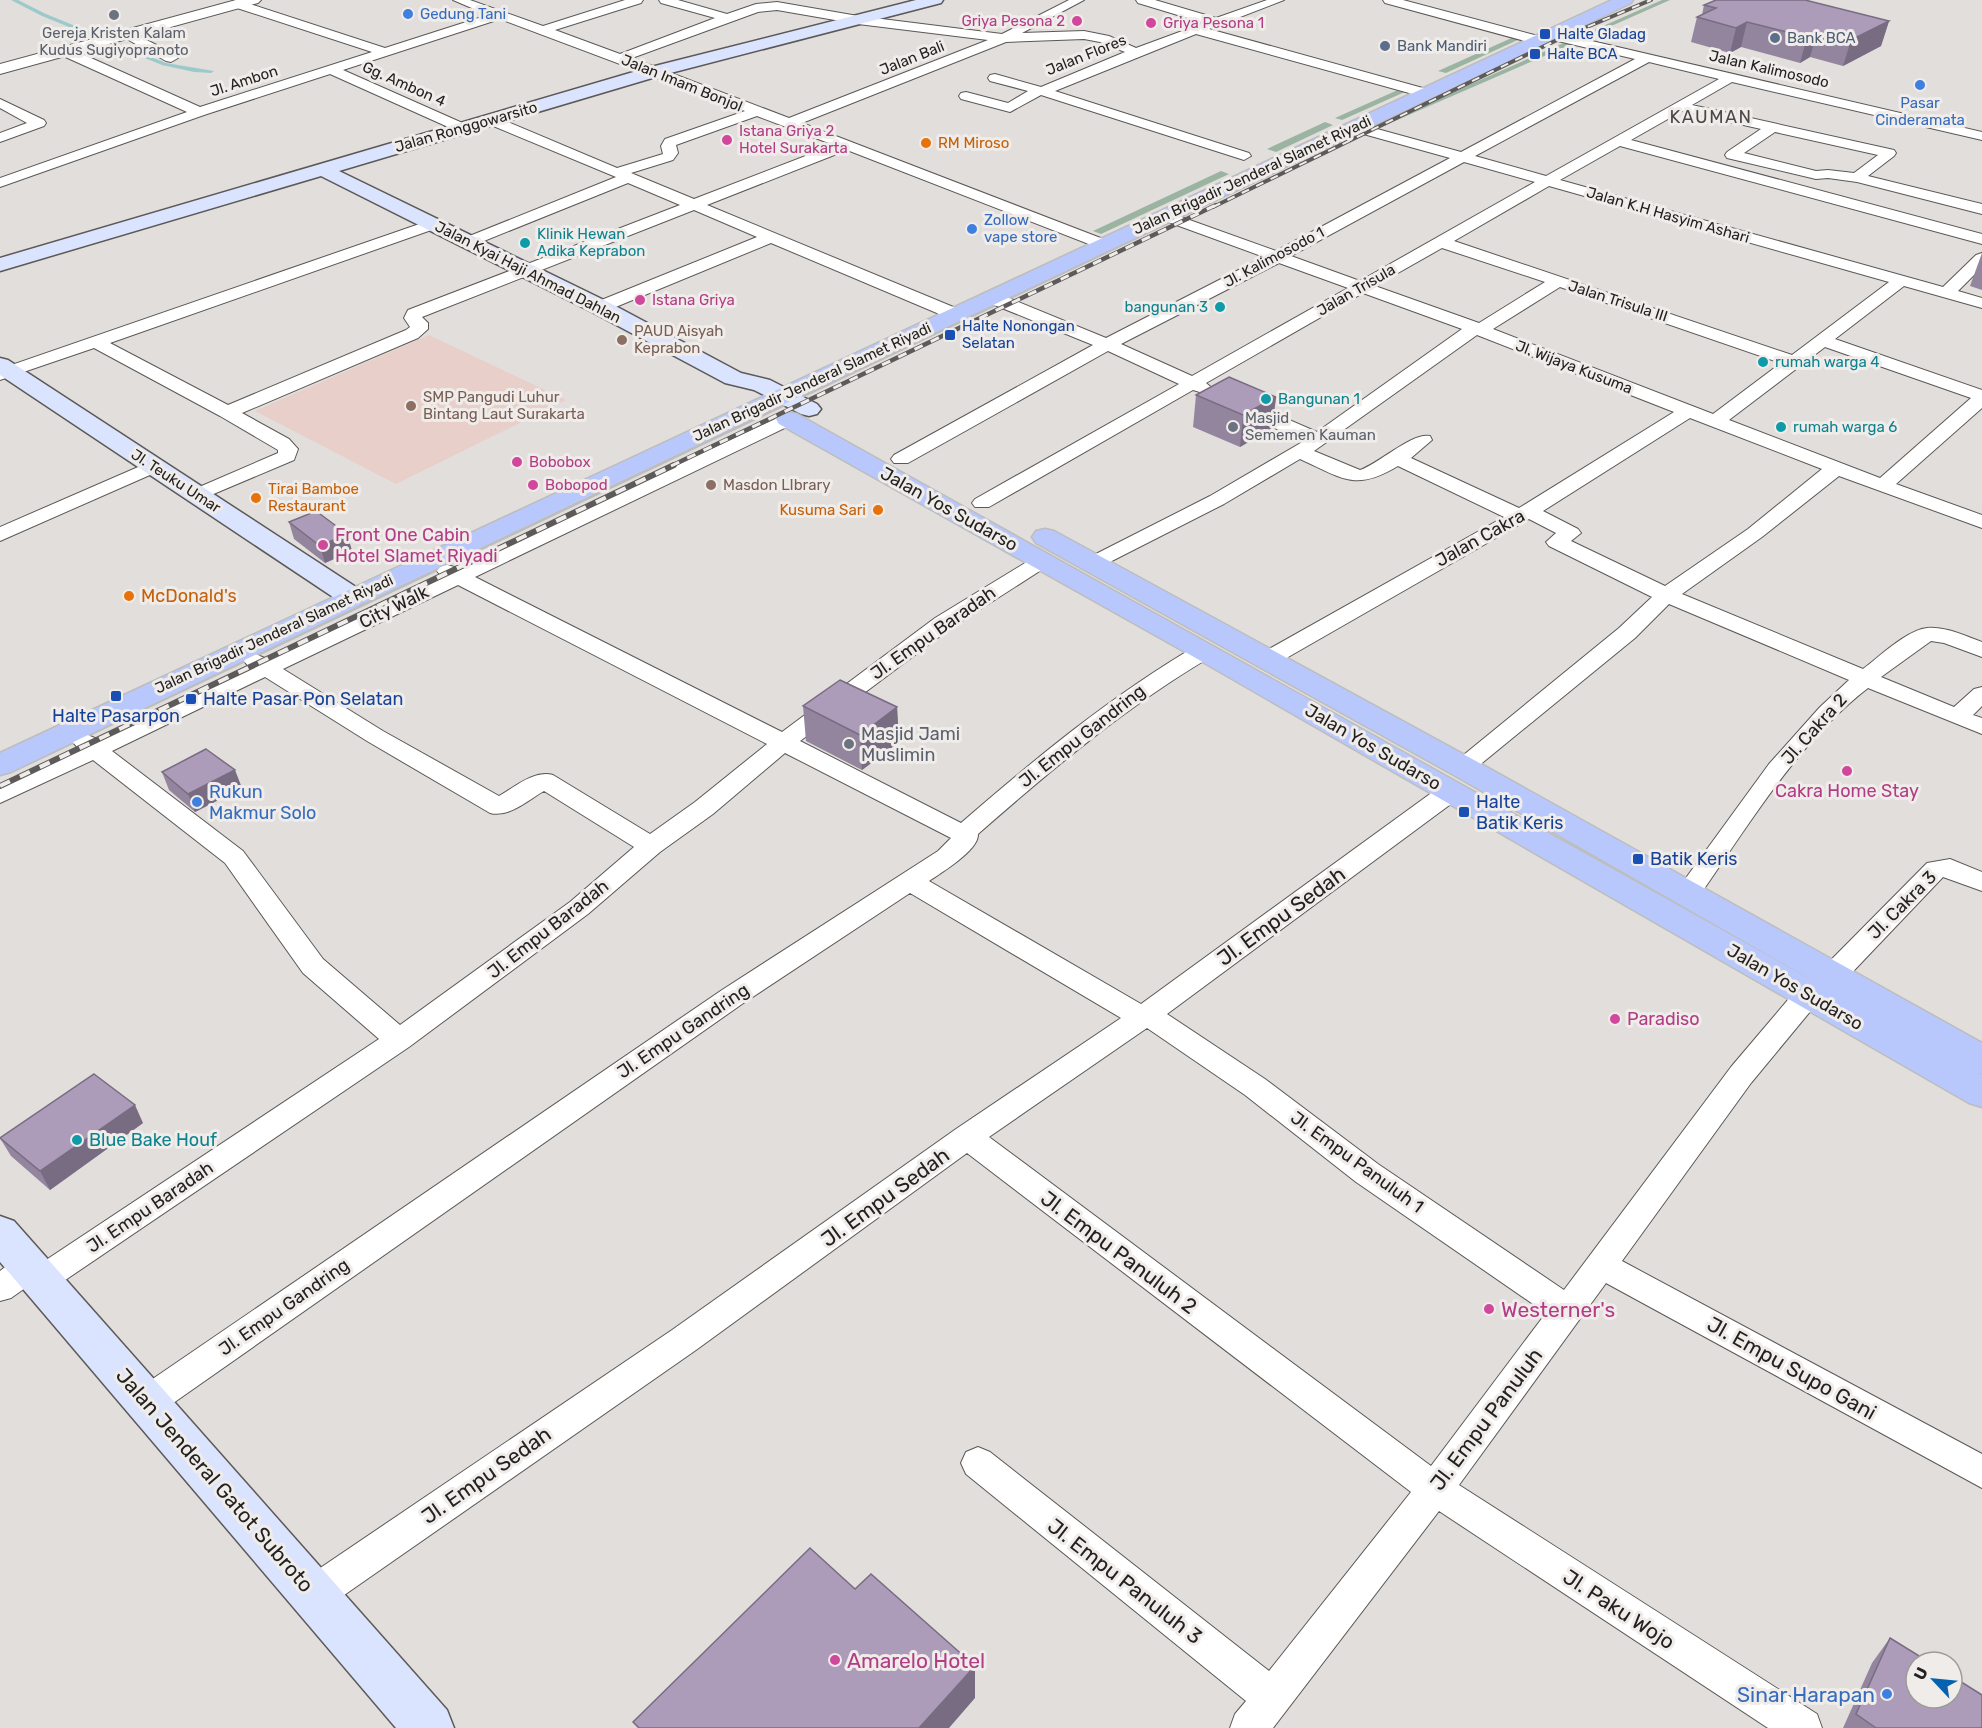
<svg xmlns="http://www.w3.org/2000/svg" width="1982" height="1728" font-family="Rubik,sans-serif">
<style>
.education{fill:#e8cfc9}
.green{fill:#9bb4a2}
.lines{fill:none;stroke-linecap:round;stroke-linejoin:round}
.stream{fill:#9ccacb;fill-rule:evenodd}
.minor-casing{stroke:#5b5856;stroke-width:2}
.tertiary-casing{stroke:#5b5856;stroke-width:2}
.secondary-casing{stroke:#5b5856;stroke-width:3}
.primary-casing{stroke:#bdbdbc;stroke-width:3}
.minor{fill:#fff;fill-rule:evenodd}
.tertiary{fill:#fff;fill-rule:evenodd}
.secondary{fill:#dbe4fe;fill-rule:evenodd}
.primary{fill:#b8c8fd;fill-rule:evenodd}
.rail-far2-casing{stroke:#5d5b5a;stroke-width:4}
.rail-far1-casing{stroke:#5d5b5a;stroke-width:4.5}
.rail-casing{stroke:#5d5b5a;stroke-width:6}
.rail-far2{stroke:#efece9;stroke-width:2;stroke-dasharray:8;stroke-linecap:butt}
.rail-far1{stroke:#efece9;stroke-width:3;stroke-dasharray:9;stroke-linecap:butt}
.rail{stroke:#efece9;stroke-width:4;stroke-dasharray:11;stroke-linecap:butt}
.wall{fill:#94859f}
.shaded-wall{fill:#786c82}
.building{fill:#ac9bb9;stroke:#786c82;stroke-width:1.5}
.shop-dot{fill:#3f7fe0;stroke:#efece9;stroke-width:2}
.worship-dot{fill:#6b7280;stroke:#efece9;stroke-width:2}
.hotel-dot{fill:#d1479c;stroke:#efece9;stroke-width:2}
.transit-dot{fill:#1a4fb4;stroke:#efece9;stroke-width:2}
.service-dot{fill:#5c6f8a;stroke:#efece9;stroke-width:2}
.food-dot{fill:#e8710a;stroke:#efece9;stroke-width:2}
.culture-dot{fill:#0f9aa8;stroke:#efece9;stroke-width:2}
.education-dot{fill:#8d6e63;stroke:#efece9;stroke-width:2}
.labels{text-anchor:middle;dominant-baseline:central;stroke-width:6;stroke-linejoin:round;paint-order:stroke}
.far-shop-label{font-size:15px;fill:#366cbe;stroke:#efece9;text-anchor:start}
.far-hotel-label{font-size:15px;fill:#b23c85;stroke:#efece9;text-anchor:start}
.far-worship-label{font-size:15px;fill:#5b616d;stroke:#efece9}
.far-transit-label{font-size:15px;fill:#164399;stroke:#efece9;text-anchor:start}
.far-service-label{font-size:15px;fill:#4e5e75;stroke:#efece9;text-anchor:start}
.far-street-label{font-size:15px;fill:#232221;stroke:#efece9}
.far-food-label{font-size:15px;fill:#c56008;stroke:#efece9;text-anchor:start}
.far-culture-label{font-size:15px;fill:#0d838f;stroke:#efece9;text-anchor:start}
.far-education-label{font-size:15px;fill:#785e54;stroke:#efece9;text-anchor:start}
.far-quarter-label{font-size:18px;letter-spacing:1.5px;fill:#4b4947;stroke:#efece9}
.street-label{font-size:18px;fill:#232221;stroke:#efece9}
.hotel-label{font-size:18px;fill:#b23c85;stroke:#efece9;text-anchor:start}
.food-label{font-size:18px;fill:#c56008;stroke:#efece9;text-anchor:start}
.transit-label{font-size:18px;fill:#164399;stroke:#efece9;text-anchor:start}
.worship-label{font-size:18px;fill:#5b616d;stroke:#efece9;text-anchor:start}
.shop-label{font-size:18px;fill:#366cbe;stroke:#efece9;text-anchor:start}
.culture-label{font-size:18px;fill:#0d838f;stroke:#efece9;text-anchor:start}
.near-street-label{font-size:21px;fill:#232221;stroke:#efece9}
.near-hotel-label{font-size:21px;fill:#b23c85;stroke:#efece9;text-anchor:start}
.near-shop-label{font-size:21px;fill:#366cbe;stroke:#efece9;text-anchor:end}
</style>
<rect width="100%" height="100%" fill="#e2dedc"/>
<polygon class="education" points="429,335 566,400 396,484 255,411"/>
<g class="green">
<polygon points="1662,0 1670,0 1582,39 1576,38"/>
<polygon points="1516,36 1522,38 1446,73 1438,71"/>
<polygon points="1566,42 1572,44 1381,127 1376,126"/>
<polygon points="1400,89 1407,91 1342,120 1335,118"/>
<polygon points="1325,122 1333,125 1276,152 1267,149"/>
<polygon points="1221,171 1229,174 1101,234 1093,231"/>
</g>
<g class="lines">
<polygon class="stream" points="11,0 18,0 46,14 166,63 214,71 211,73 194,72 162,65 42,16"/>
<defs>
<g id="minor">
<path d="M238 0 385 48 488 15 453 0H470L543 26 625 0H643L641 3 555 30 620 54 715 18 661 3 659 0H678L727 14 756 4 777 2 858 16 1002 34 1069 0H1084L1022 33 1084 31 1109 36 1136 48 1204 23 1138 3 1136 0H1155L1216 18 1267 0H1284L1209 29 1430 90 1432 93 1425 97 1420 96 1196 34 1055 91 1249 153 1251 156 1244 160 1041 95 1010 112 961 99 959 96 961 93 966 92 1008 103 1028 91 990 81 988 78 990 75 995 74 1041 87 1125 52 1100 42 1084 39 1006 42 802 123 1111 242 1113 245 1111 248H1099L847 150 707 205 963 311 966 315 963 319H951L771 243 606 311H594L592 307 594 303 757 237 694 210 422 317 428 323V329L418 338 242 413 289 439 298 449 294 460 197 501 190 499 187 495 190 491 278 453V450L220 416 94 348 0 380V369L428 221H440L442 224 440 227 110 343 228 405 406 330 410 327 404 318 408 310 680 205 628 183 474 245H462L460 242 462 239 616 177 486 123 484 120 486 117H496L617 168 663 154 661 146 665 139 745 111 500 19 343 70 467 125 469 128 467 131H457L330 74 204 115 0 187V178L187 112 61 55 60 52 61 49H71L200 107 372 52 234 7V1ZM777 10 858 24 988 40 789 118 632 58 758 12ZM757 116 834 145 694 199 631 173 673 160 678 153 676 145Z"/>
<polygon points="1383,0 1403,0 1542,37 1543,40 1537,44 1532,43 1385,3"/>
<polygon points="129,31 176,55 178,58 171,62 166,61 125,38 123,35 125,32"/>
<path d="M1549 31 1982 132V140L1732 82 1692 105 1894 150 1896 153 1894 156 1868 176 1982 204V214L1857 182 1828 178 1816 179 1727 158 1725 155 1727 152 1761 129 1682 111 1631 140 1982 234V244L1620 146 1560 180 1943 287 1976 255 1982 253V267L1958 291 1982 298V308L1904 286 1835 339 1982 390V408L1896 484 1982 515V528L1839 476 1762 537 1682 594 1863 669C1879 657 1907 630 1927 628 1945 626 1965 636 1982 642V657L1944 643 1931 641 1881 677 1954 707 1974 689 1982 687V706L1973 715 1982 718V734L1868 688C1797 743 1748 826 1697 899L1688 902 1679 899 1675 893 1769 764 1820 707 1849 680 1669 604 1635 638 1471 772 1463 775 1455 772 1451 767 1455 762 1619 628 1652 597 1549 546 1546 542 1556 533 1529 519 1276 664 1268 666 1260 664 1257 659 1260 654 1504 517 1398 466C1355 492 1342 478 1300 459L1224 504 1100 567 1093 569 1086 567 1083 563 1086 559 1210 496 1304 441 1234 410 1232 406 1234 402H1248L1317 432 1462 329 1363 293 1206 383 1212 388 1209 392 1203 393 1193 390 989 507H975L972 503 975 499 1179 384 1108 351 908 463H894L891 459 894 455 1093 345 987 302 985 298 987 294H999L1106 338 1264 257 1160 219 1157 216 1160 213H1170L1276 251 1450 158 1349 130 1347 127 1349 124H1359L1461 152 1635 59 1545 38 1543 35ZM1649 62 1719 79 1546 176 1475 156ZM1775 132 1878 155 1854 173 1828 170 1816 171 1744 153ZM1464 162 1535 182 1360 281 1291 256ZM1549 186 1889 282 1792 355 1454 241ZM1442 248 1545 282 1479 323 1375 286ZM1279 263 1348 288 1192 376 1121 344ZM1560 287 1781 363 1713 414 1493 329ZM1477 335 1674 412 1519 508 1411 458 1432 440 1430 436C1412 432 1380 463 1360 470L1314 451ZM1825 347 1971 398 1880 478 1729 420ZM1690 418 1822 469 1748 529 1665 586 1571 541 1581 533 1578 529 1543 511Z"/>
<polygon points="0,99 44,120 46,123 44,126 0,142 0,133 27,123 0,108"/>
<path d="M788 413 795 415 797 419 795 423 475 577 782 732 935 618 1035 557 1042 555 1049 557 1052 561 1049 565 951 628 800 741 961 823C1036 758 1111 696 1196 646L1204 644 1212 646 1215 651 1212 656C1127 706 1052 769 978 834 979 850 942 872 929 881L1141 1004 1441 786 1450 784 1459 786 1462 792 1459 798 1167 1014 1265 1079 1378 1164 1564 1290 1731 1067 1798 988 1808 985 1818 988 1822 995 1818 1002 1751 1083 1622 1261 1982 1454V1488L1606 1283 1459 1485 1817 1714 1822 1728H1768L1439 1511 1273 1728H1230L1235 1714 1246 1701 966 1474 961 1463 966 1452 978 1447 990 1452 1269 1671 1411 1492 967 1153 696 1350 327 1607 314 1612 301 1607 296 1594 301 1581 672 1330 956 1129 1121 1018 910 893 742 1004 159 1413 147 1417 135 1413 130 1402 135 1391 722 990 938 851 951 838 785 753 713 814 660 852 588 914 409 1047 52 1289 41 1293 30 1289 28 1286 11 1298 0 1301V1271C14 1261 24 1252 41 1258L43 1262 379 1039 303 973 225 863 93 760 0 803V785L78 748 71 740 75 735 83 733 97 739 249 667 244 661 247 656 255 654 267 659 441 576 437 571 440 567 447 565 458 568ZM458 585 767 744 695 802 650 834 553 775C534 770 515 787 499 796L383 731 283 669ZM265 677 367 741 490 813C509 818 528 800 544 791L634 847 570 902 400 1025 323 959 243 851 112 751ZM1147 1028 1245 1095 1356 1182 1546 1313 1431 1466 989 1137Z"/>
<polygon points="152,461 159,463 162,467 159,471 0,541 0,527"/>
<polygon points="1950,859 1982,872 1982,891 1943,877 1843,982 1833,985 1823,982 1819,975 1823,968 1927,863"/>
</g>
<polygon id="tertiary" points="236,0 261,0 258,3 0,74 0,64"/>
<g id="secondary">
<polygon points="916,0 943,0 941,3 659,76 339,171 608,302 741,373 770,380 817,404 821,409 817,414 809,416 801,414 754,390 725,383 592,312 321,176 0,271 0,258 647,68"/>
<polygon points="0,358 8,360 362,591 366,597 362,603 352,605 342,603 0,375"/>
<polygon points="0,1216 14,1221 447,1710 454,1728 396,1728 0,1262"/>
</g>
<g id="primary">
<path d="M1612 0H1633L1631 3C1091 260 549 513 11 772L0 775V753Z"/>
<polygon points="788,412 797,414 1826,988 1452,774 1036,543 1032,537 1036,531 1045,529 1054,531 1474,760 1982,1043 1982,1074 1976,1072 1982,1075 1982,1107 1969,1103 1194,657 779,424 776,419 779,414"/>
</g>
</defs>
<use href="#minor" class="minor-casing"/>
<use href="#tertiary" class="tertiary-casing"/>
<use href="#secondary" class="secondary-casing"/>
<use href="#primary" class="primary-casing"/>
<use href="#minor" class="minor"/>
<use href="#tertiary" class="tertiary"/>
<use href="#secondary" class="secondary"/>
<use href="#primary" class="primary"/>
<defs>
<polyline id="rail-far2" points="1213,207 1561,38 1651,0"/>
<polyline id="rail-far1" points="671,466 1216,205"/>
<polyline id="rail" points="0,786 674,465"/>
</defs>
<use href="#rail-far2" class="rail-far2-casing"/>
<use href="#rail-far1" class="rail-far1-casing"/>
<use href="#rail" class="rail-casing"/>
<use href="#rail-far2" class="rail-far2"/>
<use href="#rail-far1" class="rail-far1"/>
<use href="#rail" class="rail"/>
</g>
<g class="wall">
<polygon points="1704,5 1889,21 1881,46 1843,66 1810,57 1800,63 1741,47 1730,53 1691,42 1697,17 1702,15"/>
<polygon points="1982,253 1982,290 1970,286"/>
<polygon points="1196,395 1276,397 1272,428 1240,447 1193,427"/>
<polygon points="289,522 347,534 352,551 325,563 294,539"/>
<polygon points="803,706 897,707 899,742 862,770 806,741"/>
<polygon points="162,772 242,788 195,812 169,790"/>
<polygon points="143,1123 50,1190 11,1156 0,1138"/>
<polygon points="1890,1638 1982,1728 1843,1728 1872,1663"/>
</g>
<g class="shaded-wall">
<polygon points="1889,21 1881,46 1843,66 1851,40"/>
<polygon points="1747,22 1741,47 1730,53 1736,28"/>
<polygon points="1817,32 1810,57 1800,63 1807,37"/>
<polygon points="1276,397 1272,428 1240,447 1243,415"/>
<polygon points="347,534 352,551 325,563 320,546"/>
<polygon points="897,707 899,742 862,770 860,735"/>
<polygon points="235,770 242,788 195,812 188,794"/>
<polygon points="135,1105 143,1123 50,1190 40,1171"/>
<polygon points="975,1666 975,1698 949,1728 919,1728"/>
</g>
<g class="building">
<polygon points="1716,0 1805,0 1889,21 1851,40 1817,32 1807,37 1747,22 1736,28 1697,17 1716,8 1704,5"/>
<polygon points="1229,377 1276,397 1243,415 1196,395"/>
<polygon points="316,511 347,534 320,546 289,522"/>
<polygon points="840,680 897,707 860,735 803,706"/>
<polygon points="206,749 235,770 188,794 162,772"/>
<polygon points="94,1074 135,1105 40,1171 0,1138"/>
<polygon points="810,1548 855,1589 871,1574 975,1666 919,1728 639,1728 633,1722"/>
<polygon points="1890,1638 1929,1662 1916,1662 1916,1698 1952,1698 1952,1676 1982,1695 1982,1728 1876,1728 1856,1714"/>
</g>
<g class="shop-dot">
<circle cx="408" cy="14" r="6"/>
<circle cx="1920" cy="85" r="6"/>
<circle cx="972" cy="229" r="6"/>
<circle cx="197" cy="802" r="6"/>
<circle cx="1887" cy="1694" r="6"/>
</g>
<g class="worship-dot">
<circle cx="114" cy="15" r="6"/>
<circle cx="1233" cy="427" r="6"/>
<circle cx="849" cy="744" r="6"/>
</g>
<g class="hotel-dot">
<circle cx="1077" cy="21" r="6"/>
<circle cx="1151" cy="23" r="6"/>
<circle cx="727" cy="140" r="6"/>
<circle cx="640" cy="300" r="6"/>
<circle cx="517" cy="462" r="6"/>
<circle cx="533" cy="485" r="6"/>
<circle cx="323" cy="545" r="6"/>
<circle cx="1847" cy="771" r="6"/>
<circle cx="1615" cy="1019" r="6"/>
<circle cx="1489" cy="1309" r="6"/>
<circle cx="835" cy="1660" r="6"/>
</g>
<g class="transit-dot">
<rect x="1539" y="28" width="12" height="12" rx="3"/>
<rect x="1529" y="48" width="12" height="12" rx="3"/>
<rect x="944" y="329" width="12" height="12" rx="3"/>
<rect x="110" y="690" width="12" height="12" rx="3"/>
<rect x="185" y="693" width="12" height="12" rx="3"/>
<rect x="1458" y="806" width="12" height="12" rx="3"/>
<rect x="1632" y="853" width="12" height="12" rx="3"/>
</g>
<g class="service-dot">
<circle cx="1775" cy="38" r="6"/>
<circle cx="1385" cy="46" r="6"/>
</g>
<g class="food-dot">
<circle cx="926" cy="143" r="6"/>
<circle cx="256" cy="498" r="6"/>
<circle cx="878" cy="510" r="6"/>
<circle cx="129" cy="596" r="6"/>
</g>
<g class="culture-dot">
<circle cx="525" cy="243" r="6"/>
<circle cx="1220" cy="307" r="6"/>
<circle cx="1763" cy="362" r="6"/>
<circle cx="1266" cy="399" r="6"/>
<circle cx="1781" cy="427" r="6"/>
<circle cx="77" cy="1140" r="6"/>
</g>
<g class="education-dot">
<circle cx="622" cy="340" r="6"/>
<circle cx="411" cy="406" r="6"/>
<circle cx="711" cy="485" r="6"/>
</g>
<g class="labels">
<g class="far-shop-label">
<text x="420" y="14">Gedung Tani</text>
<text x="1920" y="103" text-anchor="middle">Pasar<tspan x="1920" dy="17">Cinderamata</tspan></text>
<text x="984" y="220">Zollow<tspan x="984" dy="17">vape store</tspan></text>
</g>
<g class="far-hotel-label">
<text x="1065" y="21" text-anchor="end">Griya Pesona 2</text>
<text x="1163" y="23">Griya Pesona 1</text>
<text x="739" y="131">Istana Griya 2<tspan x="739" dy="17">Hotel Surakarta</tspan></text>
<text x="652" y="300">Istana Griya</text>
<text x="529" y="462">Bobobox</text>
<text x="545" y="485">Bobopod</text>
</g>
<g class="far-worship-label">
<text x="114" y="33">Gereja Kristen Kalam<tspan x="114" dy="17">Kudus Sugiyopranoto</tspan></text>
<text x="1245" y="418" text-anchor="start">Masjid<tspan x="1245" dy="17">Sememen Kauman</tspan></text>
</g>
<g class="far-transit-label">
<text x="1557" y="34">Halte Gladag</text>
<text x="1547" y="54">Halte BCA</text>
<text x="962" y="326">Halte Nonongan<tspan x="962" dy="17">Selatan</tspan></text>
</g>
<g class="far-service-label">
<text x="1787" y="38">Bank BCA</text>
<text x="1397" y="46">Bank Mandiri</text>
</g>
<g class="far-street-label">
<text transform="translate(1086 55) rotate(-22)">Jalan Flores</text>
<text transform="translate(912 58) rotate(-22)">Jalan Bali</text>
<text transform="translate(1769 69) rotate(13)">Jalan Kalimosodo</text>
<text transform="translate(244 81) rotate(-18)">Jl. Ambon</text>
<text transform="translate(682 83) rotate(22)">Jalan Imam Bonjol</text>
<text transform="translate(404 84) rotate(24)">Gg. Ambon 4</text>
<text transform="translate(466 127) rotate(-16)">Jalan Ronggowarsito</text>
<text transform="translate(1252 175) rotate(-25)">Jalan Brigadir Jenderal Slamet Riyadi</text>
<text transform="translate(1668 215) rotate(16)">Jalan K.H Hasyim Ashari</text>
<text transform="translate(1274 257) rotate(-28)">Jl. Kalimosodo 1</text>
<text transform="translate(528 272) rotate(27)">Jalan Kyai Haji Ahmad Dahlan</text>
<text transform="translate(1356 290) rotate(-30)">Jalan Trisula</text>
<text transform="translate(1618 301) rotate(18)">Jalan Trisula III</text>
<text transform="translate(1574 367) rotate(21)">Jl. Wijaya Kusuma</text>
<text transform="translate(812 382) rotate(-25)">Jalan Brigadir Jenderal Slamet Riyadi</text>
<text transform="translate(176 481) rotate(33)">Jl. Teuku Umar</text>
<text transform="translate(274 634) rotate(-25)">Jalan Brigadir Jenderal Slamet Riyadi</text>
</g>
<g class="far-food-label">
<text x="938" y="143">RM Miroso</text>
<text x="268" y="489">Tirai Bamboe<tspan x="268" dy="17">Restaurant</tspan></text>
<text x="866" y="510" text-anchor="end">Kusuma Sari</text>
</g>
<g class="far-culture-label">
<text x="537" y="234">Klinik Hewan<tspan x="537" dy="17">Adika Keprabon</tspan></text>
<text x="1208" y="307" text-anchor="end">bangunan 3</text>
<text x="1775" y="362">rumah warga 4</text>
<text x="1278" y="399">Bangunan 1</text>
<text x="1793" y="427">rumah warga 6</text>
</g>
<g class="far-education-label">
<text x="634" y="331">PAUD Aisyah<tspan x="634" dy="17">Keprabon</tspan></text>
<text x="423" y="397">SMP Pangudi Luhur<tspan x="423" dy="17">Bintang Laut Surakarta</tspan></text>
<text x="723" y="485">Masdon LIbrary</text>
</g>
<g class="far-quarter-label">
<text x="1711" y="117">KAUMAN</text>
</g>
<g class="street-label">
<text transform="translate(949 509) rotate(29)">Jalan Yos Sudarso</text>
<text transform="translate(1480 538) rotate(-29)">Jalan Cakra</text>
<text transform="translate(394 607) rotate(-26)">City Walk</text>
<text transform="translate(933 633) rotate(-35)">Jl. Empu Baradah</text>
<text transform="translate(1814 729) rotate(-48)">Jl. Cakra 2</text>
<text transform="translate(1082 736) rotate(-38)">Jl. Empu Gandring</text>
<text transform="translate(1373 747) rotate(30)">Jalan Yos Sudarso</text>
<text transform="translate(1902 905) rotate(-45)">Jl. Cakra 3</text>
<text transform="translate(548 929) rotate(-38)">Jl. Empu Baradah</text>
<text transform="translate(1795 987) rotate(30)">Jalan Yos Sudarso</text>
<text transform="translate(683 1031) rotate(-34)">Jl. Empu Gandring</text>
<text transform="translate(1357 1162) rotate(36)">Jl. Empu Panuluh 1</text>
<text transform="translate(150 1207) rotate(-34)">Jl. Empu Baradah</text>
<text transform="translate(284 1307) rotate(-35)">Jl. Empu Gandring</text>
</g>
<g class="hotel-label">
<text x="335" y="535">Front One Cabin<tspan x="335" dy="21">Hotel Slamet Riyadi</tspan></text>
<text x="1847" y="791" text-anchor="middle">Cakra Home Stay</text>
<text x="1627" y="1019">Paradiso</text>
</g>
<g class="food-label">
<text x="141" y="596">McDonald's</text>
</g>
<g class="transit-label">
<text x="203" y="699">Halte Pasar Pon Selatan</text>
<text x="116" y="716" text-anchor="middle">Halte Pasarpon</text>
<text x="1476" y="802">Halte<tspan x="1476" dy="21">Batik Keris</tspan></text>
<text x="1650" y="859">Batik Keris</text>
</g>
<g class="worship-label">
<text x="861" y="734">Masjid Jami<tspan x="861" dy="21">Muslimin</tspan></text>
</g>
<g class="shop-label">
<text x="209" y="792">Rukun<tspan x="209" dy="21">Makmur Solo</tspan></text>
</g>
<g class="culture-label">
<text x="89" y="1140">Blue Bake Houf</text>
</g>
<g class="near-street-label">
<text transform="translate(1281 916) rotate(-36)">Jl. Empu Sedah</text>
<text transform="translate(885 1197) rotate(-36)">Jl. Empu Sedah</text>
<text transform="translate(1119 1252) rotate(37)">Jl. Empu Panuluh 2</text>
<text transform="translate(1792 1368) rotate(29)">Jl. Empu Supo Gani</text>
<text transform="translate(1486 1419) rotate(-53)">Jl. Empu Panuluh</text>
<text transform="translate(486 1475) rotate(-35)">Jl. Empu Sedah</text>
<text transform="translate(215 1480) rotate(49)">Jalan Jenderal Gatot Subroto</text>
<text transform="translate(1125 1581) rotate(38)">Jl. Empu Panuluh 3</text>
<text transform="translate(1619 1609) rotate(33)">Jl. Paku Wojo</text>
</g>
<g class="near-hotel-label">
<text x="1501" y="1309">Westerner's</text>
<text x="847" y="1660">Amarelo Hotel</text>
</g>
<g class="near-shop-label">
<text x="1875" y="1694">Sinar Harapan</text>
</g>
</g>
<g transform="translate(1934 1680) rotate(296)"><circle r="28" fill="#efece9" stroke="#9d9b99" stroke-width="1.5"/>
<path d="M0-4.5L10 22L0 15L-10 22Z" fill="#0661af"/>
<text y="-9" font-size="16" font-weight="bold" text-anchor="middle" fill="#232221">U</text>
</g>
</svg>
